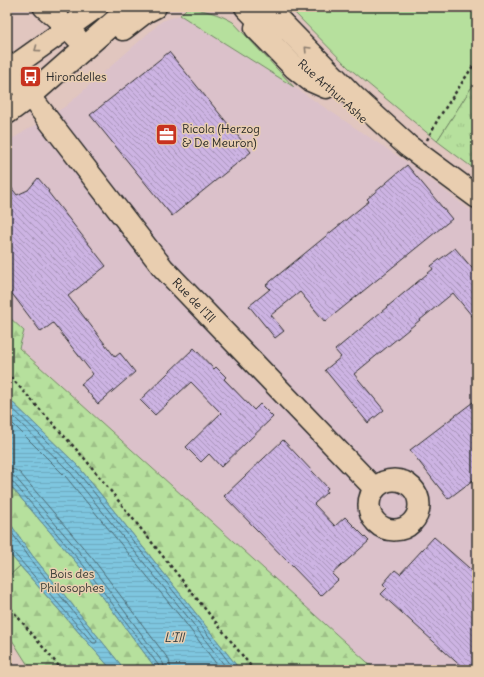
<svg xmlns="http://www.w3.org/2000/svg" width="484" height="677" font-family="Delius,sans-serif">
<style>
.built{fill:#dbc1ca}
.grass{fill:#b6e09d;stroke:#708664}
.forest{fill:url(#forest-firs);stroke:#708664}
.park{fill:url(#park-tufts);stroke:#708664}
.water{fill:url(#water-rules);stroke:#5d8897}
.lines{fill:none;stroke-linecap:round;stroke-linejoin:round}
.shore{stroke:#4c6973;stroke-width:1}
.building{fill:url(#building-back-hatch);stroke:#2b2b2b}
.minor-casing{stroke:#2b2b2b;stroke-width:24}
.major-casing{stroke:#2b2b2b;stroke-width:25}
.path{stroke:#2b2b2b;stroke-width:2.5;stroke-dasharray:3 3;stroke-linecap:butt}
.minor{stroke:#e9ceb0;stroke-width:21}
.major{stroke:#e9ceb0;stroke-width:22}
.oneway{stroke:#8a7c6e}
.labels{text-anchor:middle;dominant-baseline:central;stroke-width:3;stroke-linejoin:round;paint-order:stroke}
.poi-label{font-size:12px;fill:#2b2b2b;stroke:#e9ceb0;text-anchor:start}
.street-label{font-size:12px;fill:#2b2b2b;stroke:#e9ceb0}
.park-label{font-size:12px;fill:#393d36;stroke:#e9ceb0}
.water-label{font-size:13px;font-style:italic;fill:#374246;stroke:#e9ceb0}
</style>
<defs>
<pattern id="forest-firs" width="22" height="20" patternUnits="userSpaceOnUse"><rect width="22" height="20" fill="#b6e09d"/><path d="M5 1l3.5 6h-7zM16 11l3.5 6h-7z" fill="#9dc087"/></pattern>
<pattern id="park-tufts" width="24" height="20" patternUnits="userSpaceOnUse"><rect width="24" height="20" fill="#b6e09d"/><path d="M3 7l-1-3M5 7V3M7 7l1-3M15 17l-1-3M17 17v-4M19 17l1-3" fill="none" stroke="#9dc087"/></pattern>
<pattern id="water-rules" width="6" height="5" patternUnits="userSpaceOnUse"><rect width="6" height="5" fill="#7ec6df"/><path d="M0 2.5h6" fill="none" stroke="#6daac0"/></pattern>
<pattern id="building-back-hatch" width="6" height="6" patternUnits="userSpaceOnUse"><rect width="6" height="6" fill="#cdb4e3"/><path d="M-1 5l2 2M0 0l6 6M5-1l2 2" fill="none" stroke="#a793b8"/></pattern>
</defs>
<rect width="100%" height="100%" fill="#e1c6bf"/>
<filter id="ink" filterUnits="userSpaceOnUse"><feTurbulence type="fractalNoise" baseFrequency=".025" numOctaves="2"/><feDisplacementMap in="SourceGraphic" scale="8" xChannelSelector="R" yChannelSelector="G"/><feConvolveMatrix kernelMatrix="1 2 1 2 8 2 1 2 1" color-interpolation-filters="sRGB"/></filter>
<g filter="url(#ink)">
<polygon class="built" points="180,15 294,87 411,165 477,215 477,670 376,670 19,347 24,331 7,315 7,142 66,106 162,21"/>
<g class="grass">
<polygon points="289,7 477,7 477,79 437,141 349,68"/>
<path d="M187 8C205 10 217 13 233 22L294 87 180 15Z"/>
<polygon points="7,551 20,566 7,578"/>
</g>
<g class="forest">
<polygon points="7,315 24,331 19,348 376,670 240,670 194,611 78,466 7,397"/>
<polygon points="7,482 81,568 157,670 125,670 32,555 7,519"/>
<polygon points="20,566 112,670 31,670 7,632 7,578"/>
</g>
<polygon class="park" points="477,79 477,171 437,141"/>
<g class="water">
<polygon points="7,397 78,466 194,611 240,670 157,670 81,568 7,482"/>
<polygon points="7,519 32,555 125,670 112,670 7,551"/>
</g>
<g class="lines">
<g class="shore">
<polyline points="7,403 75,469 191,613 235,670"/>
<polyline points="7,410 71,473 187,616 228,670"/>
<polyline points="7,418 66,477 183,620 221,670"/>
<polyline points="7,468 15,470 20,473 93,559 169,660 171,670"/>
<polyline points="7,474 11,475 15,477 88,562 163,663 165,670"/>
<polyline points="7,479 12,481 84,566 159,666 160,670"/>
<polyline points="7,526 29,557 97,641 96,643 93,643 12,551 7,549"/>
</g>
</g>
<g class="building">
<polygon points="169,52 251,152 172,216 90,115"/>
<polygon points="407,165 452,219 325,322 300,292 271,315 284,331 275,338 249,306 270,289 266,285 369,201 367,199"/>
<polygon points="38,178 49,191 48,192 106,266 68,296 115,357 120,353 135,372 98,404 81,384 93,374 53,323 41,332 7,287 7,182 17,195 28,190"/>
<polygon points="455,248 477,274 477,322 453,293 354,374 384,410 368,423 325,370 341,357 335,350 433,269 431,266"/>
<polygon points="194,348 214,369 216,367 226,377 224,379 254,410 260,404 273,417 221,467 209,454 201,462 186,447 221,413 191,382 155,415 140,400"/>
<polygon points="477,399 477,477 448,499 410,450"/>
<polygon points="283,440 328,488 326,490 327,492 314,504 335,526 345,517 369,541 332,574 338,580 321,596 224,496"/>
<polygon points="434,537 477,575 477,670 465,670 381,594 387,588 383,584 395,570 400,574"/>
</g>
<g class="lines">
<defs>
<g id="minor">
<polyline points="44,7 68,28 77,38"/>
<polyline points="7,71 97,7"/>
<polyline points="7,72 30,96 163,268 375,489"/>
<circle cx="394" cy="505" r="25"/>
</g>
<g id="major">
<polyline points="246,7 272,34"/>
<polyline points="266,7 354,97 408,146 477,197"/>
<polyline points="256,28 295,68 310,80 326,87"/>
<polyline points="123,29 145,12 155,7"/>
<polyline points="7,113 30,96 131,7"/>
</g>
</defs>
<use href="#minor" class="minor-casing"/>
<use href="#major" class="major-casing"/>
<g class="path">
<polyline points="427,140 438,119 477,60"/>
<polyline points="7,373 85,459 254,670"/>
<polyline points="7,604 62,670"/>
</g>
<use href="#minor" class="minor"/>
<use href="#major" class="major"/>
</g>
<defs><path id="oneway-chevron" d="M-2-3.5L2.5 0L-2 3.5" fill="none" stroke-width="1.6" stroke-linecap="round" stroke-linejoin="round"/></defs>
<g class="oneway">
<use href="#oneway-chevron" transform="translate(37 49) rotate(144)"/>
<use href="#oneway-chevron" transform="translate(307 49) rotate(-134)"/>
</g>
</g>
<defs>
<symbol id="bus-square" viewBox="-11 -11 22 22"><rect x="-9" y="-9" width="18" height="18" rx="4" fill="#c8321e" stroke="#e9ceb0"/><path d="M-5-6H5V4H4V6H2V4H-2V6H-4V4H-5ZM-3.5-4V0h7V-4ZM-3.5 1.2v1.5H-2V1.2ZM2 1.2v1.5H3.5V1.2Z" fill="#fff"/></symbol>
<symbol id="office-square" viewBox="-11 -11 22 22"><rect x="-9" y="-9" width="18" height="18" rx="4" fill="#c8321e" stroke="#e9ceb0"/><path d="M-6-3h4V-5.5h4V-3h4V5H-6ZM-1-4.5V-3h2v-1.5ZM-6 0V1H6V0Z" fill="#fff"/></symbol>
</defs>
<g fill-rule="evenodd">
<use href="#bus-square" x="18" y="64" width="25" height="25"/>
<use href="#office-square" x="154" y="122" width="25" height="25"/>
</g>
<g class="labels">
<g class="poi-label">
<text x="46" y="76">Hirondelles</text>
<text x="182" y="128">Ricola (Herzog<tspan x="182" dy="14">&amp; De Meuron)</tspan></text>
</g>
<g class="street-label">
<text transform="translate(333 91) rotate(42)">Rue Arthur Ashe</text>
<text transform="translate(194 300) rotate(46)">Rue de l'Ill</text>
</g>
<g class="park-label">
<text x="72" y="573">Bois des<tspan x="72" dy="14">Philosophes</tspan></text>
</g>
<g class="water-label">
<text x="174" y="637">L'Ill</text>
</g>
</g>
<rect width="484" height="677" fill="none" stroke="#e9ceb0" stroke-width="24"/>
<rect x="12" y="12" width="460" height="653" fill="none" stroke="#2b2b2b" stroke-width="1.5" filter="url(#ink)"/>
</svg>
